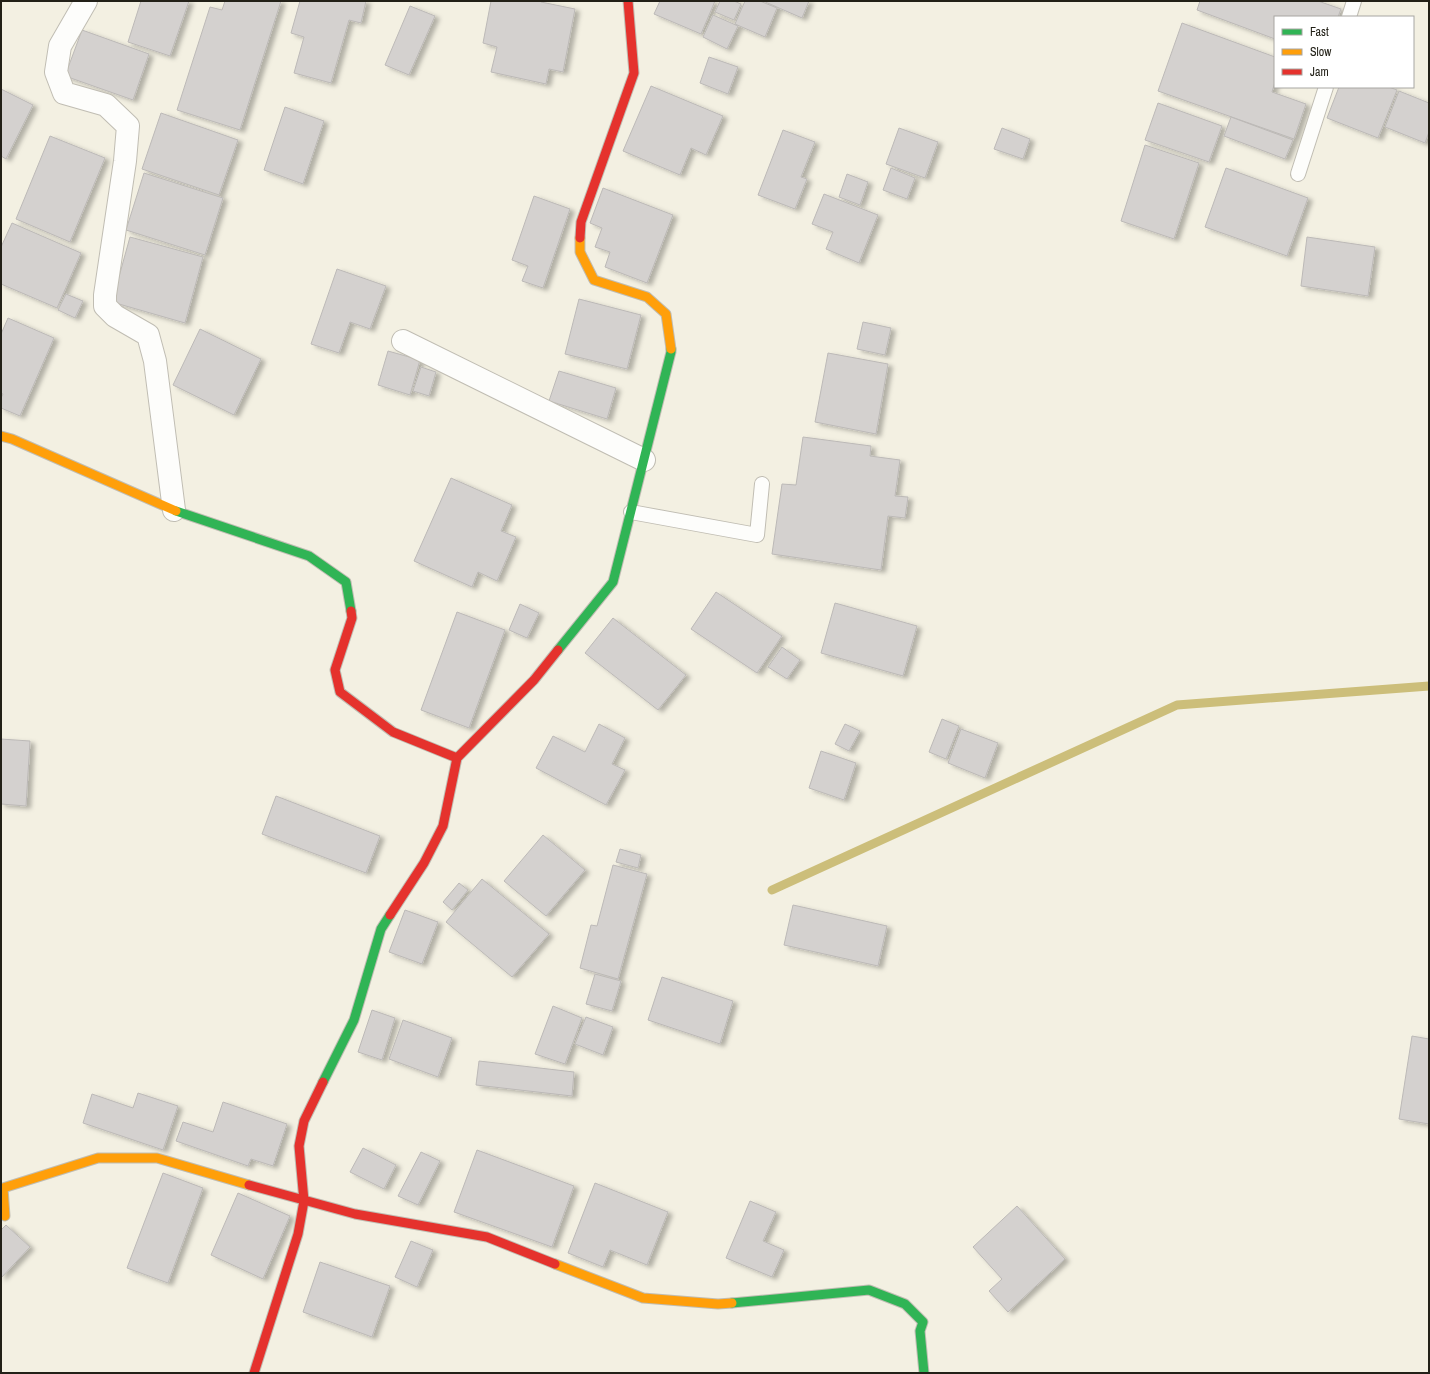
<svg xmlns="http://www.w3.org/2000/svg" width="1430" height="1374" font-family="'Archivo Narrow',sans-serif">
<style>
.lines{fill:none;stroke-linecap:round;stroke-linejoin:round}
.stream{stroke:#ccbe7a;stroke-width:9}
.building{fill:#d4d1cf;stroke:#bcb9b7;filter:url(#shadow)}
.lane-casing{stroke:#c0bdb3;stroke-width:16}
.street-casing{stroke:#c0bdb3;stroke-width:24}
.fast-casing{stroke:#c0bdb3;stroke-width:11}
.slow-casing{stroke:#c0bdb3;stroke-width:11}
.jam-casing{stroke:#c0bdb3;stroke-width:11}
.lane{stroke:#fdfdfb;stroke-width:14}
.street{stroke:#fdfdfb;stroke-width:22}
.fast{stroke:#30b455;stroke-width:9}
.slow{stroke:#ff9f0a;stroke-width:9}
.jam{stroke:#e5322d;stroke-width:9}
</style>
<defs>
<filter id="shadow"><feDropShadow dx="4.5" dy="2.5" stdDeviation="2" flood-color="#0004"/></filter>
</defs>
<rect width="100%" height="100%" fill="#f3f0e2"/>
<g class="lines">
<polyline class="stream" points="772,890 1177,705 1429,686"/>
</g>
<g class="building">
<polygon points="141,1 189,1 170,56 128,42"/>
<polygon points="225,1 281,1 240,130 177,110 210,7 222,10"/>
<polygon points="300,1 366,1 361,23 349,20 331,83 294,73 304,37 291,33"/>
<polygon points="491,1 542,1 541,2 575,9 563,72 549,69 546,84 491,72 497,47 483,43"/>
<polygon points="660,1 715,1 701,34 654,14"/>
<polygon points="720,1 734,1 741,4 734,20 715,12"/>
<polygon points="745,1 760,1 777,8 765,37 735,24"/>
<polygon points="763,1 809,1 802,18"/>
<polygon points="1200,1 1318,1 1341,9 1338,17 1275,17 1275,39 1197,10"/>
<polygon points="410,6 435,16 409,75 385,65"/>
<polygon points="713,15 738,26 727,49 703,37"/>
<polygon points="1182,23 1275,57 1275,82 1272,92 1306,104 1294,139 1158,91"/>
<polygon points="82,30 149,54 133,100 65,76"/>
<polygon points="709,57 738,67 728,94 700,83"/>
<polygon points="651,86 723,116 706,155 691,148 680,175 623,151"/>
<polygon points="1339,87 1389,87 1397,90 1378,138 1327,118"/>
<polygon points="1,89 33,105 6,159 1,156"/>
<polygon points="1399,91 1429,103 1429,132 1425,143 1385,127"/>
<polygon points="1158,103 1222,126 1209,162 1145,140"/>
<polygon points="285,107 324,121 303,184 264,170"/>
<polygon points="161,113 238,140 219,195 142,169"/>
<polygon points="1231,117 1293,140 1285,159 1224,136"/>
<polygon points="899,128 938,142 925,178 886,164"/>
<polygon points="1002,128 1030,139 1023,159 994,149"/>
<polygon points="783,130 815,142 801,177 807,179 795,209 758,195"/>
<polygon points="50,136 105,158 70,242 16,219"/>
<polygon points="1145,145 1199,163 1174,239 1121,221"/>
<polygon points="891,168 915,178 907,199 883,190"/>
<polygon points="1226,168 1308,198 1287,256 1205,227"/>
<polygon points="144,173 223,198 205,255 126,230"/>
<polygon points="847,174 868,182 860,205 839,197"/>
<polygon points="603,188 673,215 647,283 605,267 610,252 595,247 602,228 590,223"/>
<polygon points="824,194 878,215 859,263 826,249 833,232 812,224"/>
<polygon points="534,196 570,209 543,288 522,281 528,266 512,260"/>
<polygon points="12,223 81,253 57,308 1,284 1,247"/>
<polygon points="130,237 203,257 185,323 112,302"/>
<polygon points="1307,237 1375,247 1368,296 1301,286"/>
<polygon points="337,269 386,286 370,329 350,322 339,353 311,344"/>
<polygon points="66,294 83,301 75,318 58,310"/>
<polygon points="579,299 641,315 627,369 565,354"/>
<polygon points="8,318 54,338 20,416 1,408 1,398 3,394 1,393 1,334"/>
<polygon points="863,322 891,328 885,355 857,349"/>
<polygon points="200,329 261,359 234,415 173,385"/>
<polygon points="388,351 420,360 410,395 378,385"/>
<polygon points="828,353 888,364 876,434 815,422"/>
<polygon points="421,367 436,372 429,396 413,391"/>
<polygon points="559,371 616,388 607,419 549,401"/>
<polygon points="803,437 871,446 870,456 900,460 895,496 908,497 905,518 888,516 881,570 772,554 782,484 796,485"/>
<polygon points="451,478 512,505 501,531 516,537 497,581 478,572 472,587 414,561"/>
<polygon points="716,592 782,636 757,673 691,629"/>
<polygon points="835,603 917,626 903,676 821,653"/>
<polygon points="520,604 539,613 527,638 509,630"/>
<polygon points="457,612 505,630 469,728 421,710"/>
<polygon points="613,618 686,675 658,710 585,653"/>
<polygon points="782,647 800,660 787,679 768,667"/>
<polygon points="942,719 959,726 946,759 929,752"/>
<polygon points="599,724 625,738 612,764 625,770 606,805 536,768 553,736 585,752"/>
<polygon points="845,724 860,731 849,751 835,744"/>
<polygon points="961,729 998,743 985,778 948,763"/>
<polygon points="1,739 30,741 26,806 1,804"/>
<polygon points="821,751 856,763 844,800 809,788"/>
<polygon points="276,796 380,836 366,873 262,834"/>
<polygon points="543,835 585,870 546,916 504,881"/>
<polygon points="620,849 641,855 638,868 616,862"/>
<polygon points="613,865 647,874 618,979 580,968 591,925 597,926"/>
<polygon points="482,879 549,934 512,977 446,922"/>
<polygon points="459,883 468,890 452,910 443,902"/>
<polygon points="793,905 887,926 878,966 784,945"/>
<polygon points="405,910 438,922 422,964 389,952"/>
<polygon points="595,974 621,981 612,1011 586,1004"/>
<polygon points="662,977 733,1001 720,1044 648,1020"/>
<polygon points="553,1006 582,1018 565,1064 535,1054"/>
<polygon points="372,1010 395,1018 382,1060 358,1052"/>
<polygon points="586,1017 613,1027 603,1055 575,1044"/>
<polygon points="403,1020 452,1038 438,1077 389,1059"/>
<polygon points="1412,1036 1429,1039 1429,1124 1399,1119"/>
<polygon points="479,1061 574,1072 572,1096 476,1085"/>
<polygon points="138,1093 178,1106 163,1150 83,1123 92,1094 133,1108"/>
<polygon points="223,1102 287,1124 273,1166 251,1159 248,1166 176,1141 183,1122 213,1132"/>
<polygon points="363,1148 396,1165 384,1189 350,1172"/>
<polygon points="477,1150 574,1186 552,1247 454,1212"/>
<polygon points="421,1152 440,1161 418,1205 398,1196"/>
<polygon points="163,1173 203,1188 168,1283 127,1268"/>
<polygon points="595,1183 668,1212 647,1265 610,1250 603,1267 568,1253"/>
<polygon points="238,1193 290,1216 263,1279 211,1255"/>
<polygon points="750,1201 776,1212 763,1241 784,1250 772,1277 726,1258"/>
<polygon points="1017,1206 1065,1259 1008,1312 989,1291 1002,1279 973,1247"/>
<polygon points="6,1225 30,1247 1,1278 1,1230"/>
<polygon points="411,1241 433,1250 417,1287 395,1277"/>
<polygon points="320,1262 390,1286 372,1337 303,1312"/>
</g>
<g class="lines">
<defs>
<g id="lane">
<polyline points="1349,17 1354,1"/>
<polyline points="1298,174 1326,87"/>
<polyline points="631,512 757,535 762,484"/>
</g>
<g id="street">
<polyline points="86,1 60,46 56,72 64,93 106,105 128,126 125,161 105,295 105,306 115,316 148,335 155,361 174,510"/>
<polyline points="403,341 644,460"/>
</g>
<g id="fast">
<polyline points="176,511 309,556 346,582 351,611"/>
<polyline points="558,650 613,582 671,352 671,349"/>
<polyline points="323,1082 354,1020 381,929 390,915"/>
<polyline points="732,1303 869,1290 905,1304 923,1322 920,1331 924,1373"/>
</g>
<g id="slow">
<polyline points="580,238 580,252 594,280 647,297 666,314 671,349"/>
<polyline points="1,436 12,439 176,511"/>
<polyline points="5,1216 3,1188 98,1158 157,1158 249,1185"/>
<polyline points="555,1264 643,1298 718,1304 732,1303"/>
</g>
<g id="jam">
<polyline points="580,238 581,222 634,73 628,1"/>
<polyline points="351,611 352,618 335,670 340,692 393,732 457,758"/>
<polyline points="390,915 424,863 443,826 457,758 534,680 558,650"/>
<polyline points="249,1185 355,1214 487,1237 555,1264"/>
<polyline points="254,1373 298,1234 304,1201 299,1146 304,1121 323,1082"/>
</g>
</defs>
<use href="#lane" class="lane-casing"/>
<use href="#street" class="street-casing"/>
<use href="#fast" class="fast-casing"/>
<use href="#slow" class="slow-casing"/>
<use href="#jam" class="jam-casing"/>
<use href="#lane" class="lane"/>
<use href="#street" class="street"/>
<use href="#fast" class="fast"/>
<use href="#slow" class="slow"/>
<use href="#jam" class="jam"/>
</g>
<rect width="1430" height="1374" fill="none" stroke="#222017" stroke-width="4"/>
<rect x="1274" y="16" width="140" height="72" fill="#ffffff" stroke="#a7a6a2"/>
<rect x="1282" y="29" width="20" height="6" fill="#30b455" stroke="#a7a6a2"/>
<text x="1310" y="36" font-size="12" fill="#222017">Fast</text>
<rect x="1282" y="49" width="20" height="6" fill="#ff9f0a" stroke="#a7a6a2"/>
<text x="1310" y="56" font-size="12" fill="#222017">Slow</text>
<rect x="1282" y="69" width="20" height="6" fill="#e5322d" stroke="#a7a6a2"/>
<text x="1310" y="76" font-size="12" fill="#222017">Jam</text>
</svg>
